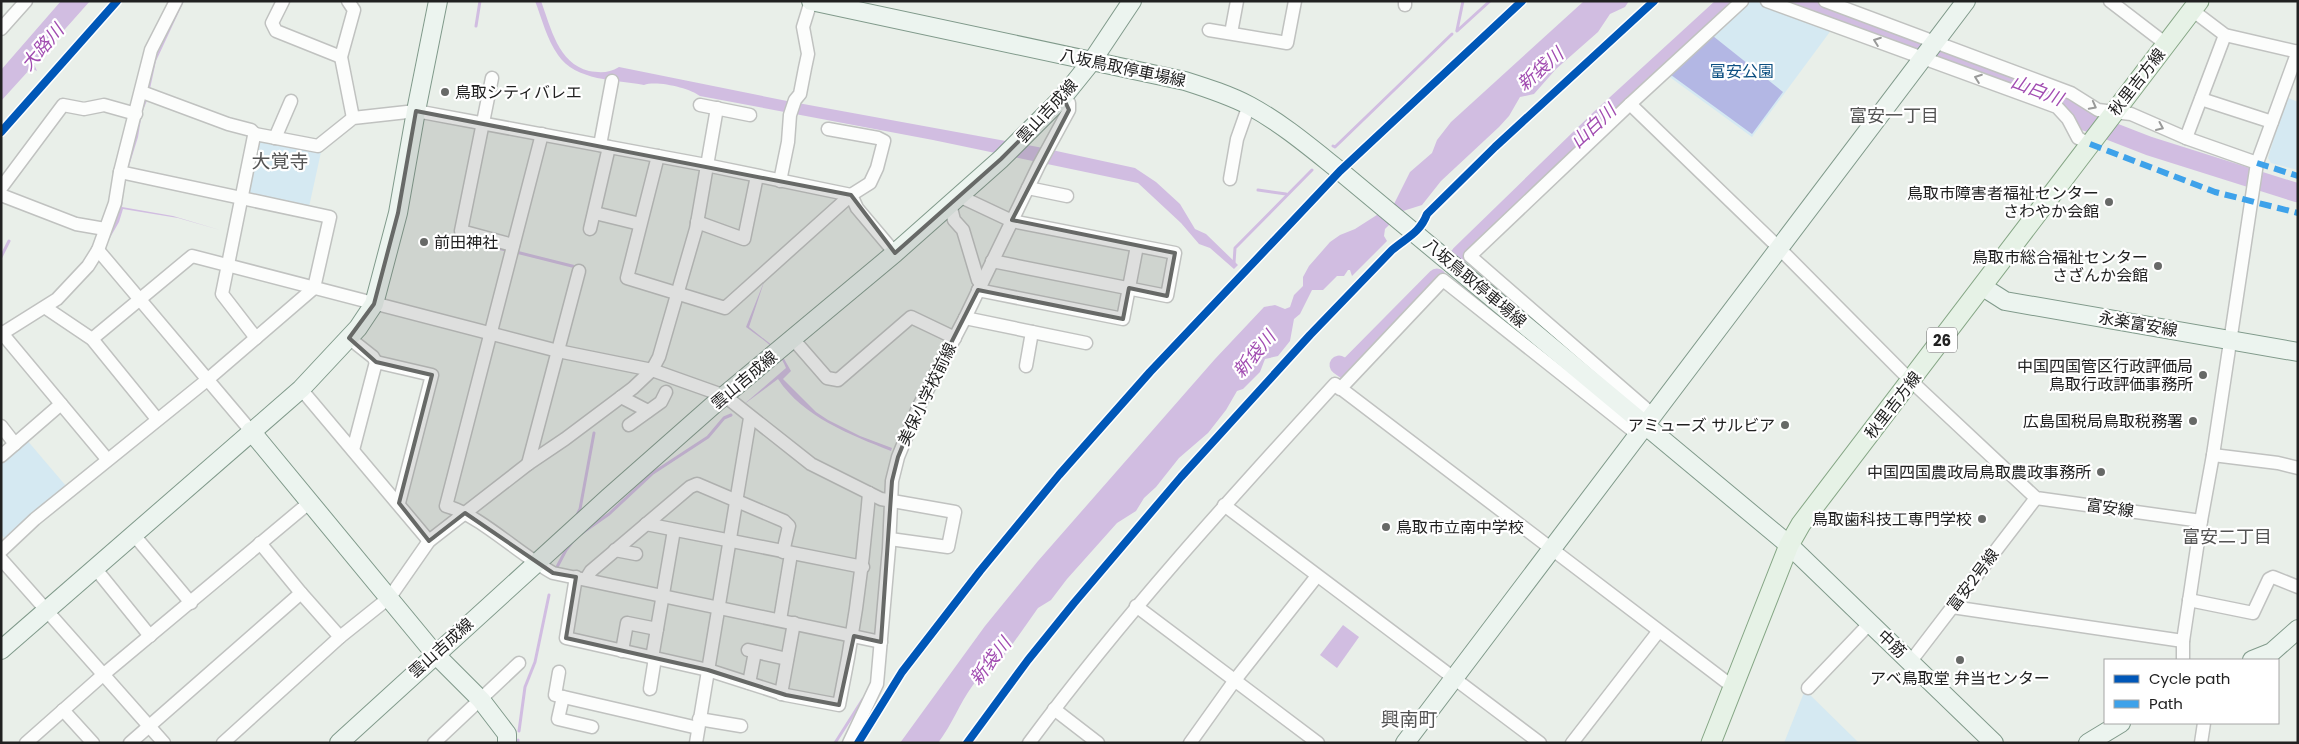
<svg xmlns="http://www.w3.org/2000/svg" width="2299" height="744" font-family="Poppins,'Noto Sans JP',sans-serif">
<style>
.park{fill:#d5e9f2}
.pitch{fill:#b3b7e4}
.water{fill:#d1bde1}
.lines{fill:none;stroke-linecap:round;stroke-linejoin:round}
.stream{stroke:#d1bde1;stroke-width:3}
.river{stroke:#d1bde1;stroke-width:19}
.street-casing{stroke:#c0c2c0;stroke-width:15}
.secondary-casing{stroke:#809a8b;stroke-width:20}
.primary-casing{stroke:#85a685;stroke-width:21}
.street{stroke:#fcfdfc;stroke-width:12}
.secondary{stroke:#ecf4ef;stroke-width:18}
.primary{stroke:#e6f2e6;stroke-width:19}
.quiet{stroke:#3ea2ea;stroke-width:6;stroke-dasharray:12 6;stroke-linecap:butt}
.cycleway-casing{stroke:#fff;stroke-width:11}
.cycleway{stroke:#0057b8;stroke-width:8}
.oneway{stroke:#999a99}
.marked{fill:#676967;fill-opacity:0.2;stroke:#676967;stroke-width:4;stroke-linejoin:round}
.poi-dot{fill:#676967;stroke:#fff;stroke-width:2}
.labels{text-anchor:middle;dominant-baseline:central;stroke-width:4.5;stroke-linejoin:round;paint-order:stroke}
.shield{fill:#fff;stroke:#646464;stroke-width:1}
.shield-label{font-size:15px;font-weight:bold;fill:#212121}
.street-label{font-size:16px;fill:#212121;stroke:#fff}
.park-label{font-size:16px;fill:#0c4f81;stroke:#fff}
.poi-label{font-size:16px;fill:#212121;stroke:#fff;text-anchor:end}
.water-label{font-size:18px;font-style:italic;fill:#a14cb1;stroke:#fff}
.neighbourhood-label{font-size:18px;fill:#545454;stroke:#fff}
.quarter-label{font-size:19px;fill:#545454;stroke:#fff}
</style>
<rect width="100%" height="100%" fill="#e9efe9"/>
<g class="park">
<polygon points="1749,1 1755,1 1832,29 1752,137 1667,75"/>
<polygon points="2286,97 2298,102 2298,170 2271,163 2268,158"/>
<polygon points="262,140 321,152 309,207 250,193 248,190 257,143"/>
<polygon points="26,439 66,486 5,539 1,534 1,461"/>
<polygon points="1805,690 1859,743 1784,743"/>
</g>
<polygon class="pitch" points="1713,36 1783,92 1752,134 1671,75"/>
<g class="water">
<polygon points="61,1 90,1 34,64 37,71 31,68 1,101 1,70"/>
<polygon points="178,1 184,1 156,61 148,98 142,113 138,137 125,179 122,207 173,216 220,230 178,218 123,209 119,222 107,243 104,242 118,215 121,178 138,111 146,90 153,52"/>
<path d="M535 1H541C551 28 558 63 589 71 601 73 609 73 619 67L787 101 1038 147 1135 168 1156 182 1180 204 1195 229 1206 234 1238 265 1234 269 1210 248 1199 244 1181 223 1138 183 933 140 700 96C690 88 656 80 644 85 617 80 575 81 558 55 547 40 542 19 535 1Z"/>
<path d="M1584 1H1629L1625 7 1610 14 1598 32 1556 69 1534 94 1520 97 1509 116 1499 127 1441 181 1422 205 1403 211 1385 229 1384 236 1387 241 1352 276 1350 270H1348L1344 276H1337L1323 290H1312L1300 314 1294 319 1290 341 1278 356 1265 359 1260 372 1243 389 1237 391 1226 410 1208 433 1179 458 1156 487 1144 498 1136 511 1117 523 1067 579 1051 600 1038 608 1002 659C995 661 993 667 989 672 984 677 978 679 973 685 959 704 952 725 938 743H900L985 626 1038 561 1215 359 1264 307 1275 305 1285 309 1290 307 1294 295 1303 286V277L1309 266 1330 242 1340 235 1355 229 1394 204 1410 172 1432 153 1437 140 1451 122Z"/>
<path d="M765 279 749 327 773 346 783 357 791 371 783 379 816 412 828 420 860 436 892 448 891 451C851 435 803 417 778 379L743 405 786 368C779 349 762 339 746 327Z"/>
<polygon points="1343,625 1359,637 1337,668 1320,655"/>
</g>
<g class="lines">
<g class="stream">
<polyline points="476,26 480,1"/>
<polyline points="1457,30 1463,1"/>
<polyline points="1457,31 1490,1"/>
<polyline points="1333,146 1335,147 1452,34"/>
<polyline points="1258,190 1286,194"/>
<polyline points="480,244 506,250"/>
<polyline points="516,252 576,267"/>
<polyline points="1,257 9,241"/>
<polyline points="1234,263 1235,248 1312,170"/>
<polyline points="576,517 580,509 594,433"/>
<polyline points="582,533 609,514 653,473 708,437 724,418 731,415"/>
<polyline points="557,567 566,550 573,541"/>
<polyline points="519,731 525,687 535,662 549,595"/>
<polyline points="518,743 518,740"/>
<polyline points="835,743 863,699"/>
</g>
<g class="river">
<polyline points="1798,1 2070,102 2082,120 2149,146 2298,193"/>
<polyline points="1460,255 1599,120 1729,1"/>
<polyline points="1339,365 1346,370 1437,278"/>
</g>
<defs>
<g id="street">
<polyline points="283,1 272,23 276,31 341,57"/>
<polyline points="348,1 354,10 341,57 353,118"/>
<polyline points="1767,1 2057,107 2068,119 2078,138 2090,144"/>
<polyline points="1825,1 2071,93 2098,110 2131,114 2186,138 2257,163"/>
<polyline points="2110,1 2166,44"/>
<polyline points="1405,5 1405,1"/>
<polyline points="2192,10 2225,35 2298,52"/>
<polyline points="1,29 26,1"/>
<polyline points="1209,30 1287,43 1295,1"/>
<polyline points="1231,33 1237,1"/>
<polyline points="492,78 461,231 513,245"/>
<polyline points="142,92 228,124 251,130 255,134"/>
<polyline points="2201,99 2272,122"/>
<polyline points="1630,104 1779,248 1911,381 2036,498 2201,521 2213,455 2278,463 2298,468"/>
<polyline points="700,105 750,115"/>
<path d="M542 134 446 506C478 514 520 555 553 573L881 642"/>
<polyline points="275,138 291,101"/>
<polyline points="2186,138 2225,35"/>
<polyline points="600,145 612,81"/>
<polyline points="658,156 627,278 725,308 851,195 870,183 877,168 884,141 878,138 828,129"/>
<polyline points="1230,179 1237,139 1249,105"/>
<polyline points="780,181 788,142 790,115 795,100 800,94 805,68 808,54 803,27 811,1"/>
<polyline points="1,188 63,105 84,109 104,105 136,114"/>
<polyline points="1028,188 1067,196"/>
<polyline points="1,195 76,224 105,229"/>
<polyline points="959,196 1012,221 1175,253 1167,296 992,261"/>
<polyline points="950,204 954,220 963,230 978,280 981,284"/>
<polyline points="595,213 640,224"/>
<polyline points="697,222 744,239 757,176"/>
<polyline points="590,229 609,147"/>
<polyline points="98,250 251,431"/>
<polyline points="978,290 1123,319 1137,246"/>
<polyline points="46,308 92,339 157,419"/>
<polyline points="965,318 1086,343"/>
<polyline points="1,332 107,459"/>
<polyline points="3,333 57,299 88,266 98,250 115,203 120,172 151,50 176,1"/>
<polyline points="256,338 222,294 254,136 255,134 318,146 353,118 416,111 706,165 851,195 857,208 895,253"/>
<polyline points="349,338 373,357 376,362"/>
<polyline points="92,339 192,256 558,351 652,370 725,396 811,464 881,499 955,512 948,547 890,539"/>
<polyline points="793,339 827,378 838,380 911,317 955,338"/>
<polyline points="1026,366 1032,332"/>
<polyline points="301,389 429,541"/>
<polyline points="1340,389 1443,280 1637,434"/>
<polyline points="621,397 648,411"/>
<polyline points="1652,414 1470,256 1630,104 1742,1"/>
<polyline points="629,425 661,402 666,392"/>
<polyline points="1,426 15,444"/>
<polyline points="353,450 376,362 432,375 399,503"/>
<polyline points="2213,455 2257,163 2298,51"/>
<polyline points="1,456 61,404"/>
<polyline points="528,464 579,271"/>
<polyline points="1224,505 1540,743"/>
<polyline points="646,524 863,567"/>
<polyline points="134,535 191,603"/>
<polyline points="260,543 301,593 340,637"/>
<polyline points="615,550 636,554"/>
<polyline points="1,551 35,519 207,380 314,288 330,217 120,172"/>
<polyline points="1,559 164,743"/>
<polyline points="95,568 150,636"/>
<path d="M576 577 566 638 708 670 786 695 839 705C854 633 863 567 869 493"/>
<polyline points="586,579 591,571 690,487 697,484 784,521 789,526 783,552"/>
<polyline points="2189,600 2253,613 2269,579 2273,577 2298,587"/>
<polyline points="1136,606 1318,743"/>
<polyline points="1952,607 2183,641"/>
<polyline points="780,620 791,554"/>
<polyline points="748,650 787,659"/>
<polyline points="622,651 627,623 657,629"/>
<polyline points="652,658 674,530"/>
<polyline points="2183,660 2183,641 2201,521"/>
<polyline points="1911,661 2036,498"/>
<polyline points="559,672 555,695 698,728"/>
<polyline points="749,683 755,652"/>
<polyline points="1808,688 1870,623"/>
<polyline points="650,689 655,658"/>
<polyline points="781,694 794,623"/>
<polyline points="563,697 558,719 592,727"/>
<polyline points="1054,709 1098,743"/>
<polyline points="63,710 93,743"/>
<polyline points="699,719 741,726"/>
<polyline points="26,743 104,674 310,502"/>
<polyline points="130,743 301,593"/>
<polyline points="223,743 340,637 390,597 429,541 528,464 565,439 633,388 652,370 659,357 696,229 717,108"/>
<polyline points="434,743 519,663"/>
<polyline points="696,743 750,418"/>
<polyline points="849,743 877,684 889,548 892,481 898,457 918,408 965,318 1039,165 1069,110 1069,103 1063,97"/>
<path d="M1029 743C1123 616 1229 500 1335 384L1733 687"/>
<polyline points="1190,743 1235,680 1317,576"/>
<polyline points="1572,743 1658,632"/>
<polyline points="2201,743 2204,723"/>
</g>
<g id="secondary">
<path d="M811 1 1185 81C1207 88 1229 95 1250 106 1283 124 1311 148 1340 171L1789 545 1994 743"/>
<polyline points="1983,287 2005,301 2298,352"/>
<polyline points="251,431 435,654 481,700 507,734 507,743"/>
<polyline points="1,650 301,389 358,328 374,304 398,213 416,111 438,1"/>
<polyline points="2252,660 2272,652 2298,629"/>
<polyline points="339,743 608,498 719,400 895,253 1001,159 1063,97 1092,61 1132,1"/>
<polyline points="1405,743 1966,1"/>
<polyline points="2088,743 2121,723"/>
</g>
<polyline id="primary" points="1711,743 1789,545 1801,524 2199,1"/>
</defs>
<use href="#street" class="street-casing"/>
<use href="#secondary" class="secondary-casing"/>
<use href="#primary" class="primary-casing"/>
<use href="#street" class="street"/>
<use href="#secondary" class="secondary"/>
<use href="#primary" class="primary"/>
<g class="quiet">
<polyline points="2090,144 2215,192 2298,213"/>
<polyline points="2257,163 2298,176"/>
</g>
<defs>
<g id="cycleway">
<polyline points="1,132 117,1"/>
<polyline points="858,743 902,672 980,571 1059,475 1150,372 1340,171 1522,1"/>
<path d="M967 743 1028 660 1074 603 1181 477 1310 335 1392 250C1406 238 1420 233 1427 214L1495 147 1654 1"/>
</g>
</defs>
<use href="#cycleway" class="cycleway-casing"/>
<use href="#cycleway" class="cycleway"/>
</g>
<defs><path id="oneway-chevron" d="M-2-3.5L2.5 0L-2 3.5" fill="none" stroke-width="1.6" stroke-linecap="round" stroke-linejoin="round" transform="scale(1.25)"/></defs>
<g class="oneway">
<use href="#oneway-chevron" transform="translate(1877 41) rotate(-160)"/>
<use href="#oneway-chevron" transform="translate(1978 78) rotate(-160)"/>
<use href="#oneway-chevron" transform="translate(2093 106) rotate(28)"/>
<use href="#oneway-chevron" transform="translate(2160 127) rotate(24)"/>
</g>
<path class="marked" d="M1063 97 1069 110 1012 220 1175 253 1167 296 1129 288 1123 319 978 290 918 408 898 457 892 481 881 642 854 636 839 705 786 695 708 670 566 638 576 577 553 573 465 513 429 541 399 503 432 375 376 362 349 338 374 304 398 213 416 111 851 195 895 253 1001 159Z"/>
<g class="poi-dot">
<circle cx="445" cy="92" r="5"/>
<circle cx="2109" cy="202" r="5"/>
<circle cx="424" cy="242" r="5"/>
<circle cx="2158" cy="266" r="5"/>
<circle cx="2203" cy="375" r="5"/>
<circle cx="2193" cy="421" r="5"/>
<circle cx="1785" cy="425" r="5"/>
<circle cx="2101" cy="472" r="5"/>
<circle cx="1982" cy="519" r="5"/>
<circle cx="1386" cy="527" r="5"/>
<circle cx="1960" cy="660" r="5"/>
</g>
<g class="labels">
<rect class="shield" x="1927" y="327.5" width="30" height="25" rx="4"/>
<g class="shield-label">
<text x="1942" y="340">26</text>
</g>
<g class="street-label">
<text transform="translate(1123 68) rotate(12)">八坂鳥取停車場線</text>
<text transform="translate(2137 82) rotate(-52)">秋里吉方線</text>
<text transform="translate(1047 111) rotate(-47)">雲山吉成線</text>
<text transform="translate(1475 283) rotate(40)">八坂鳥取停車場線</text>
<text transform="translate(2138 324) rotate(10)">永楽富安線</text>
<text transform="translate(744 380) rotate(-40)">雲山吉成線</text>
<text transform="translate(927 394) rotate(-64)">美保小学校前線</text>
<text transform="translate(1893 405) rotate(-52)">秋里吉方線</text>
<text transform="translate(2110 508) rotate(8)">富安線</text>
<text transform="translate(1973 580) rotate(-53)">富安2号線</text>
<text transform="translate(1892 644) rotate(43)">中筋</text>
<text transform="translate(441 648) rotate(-42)">雲山吉成線</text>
</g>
<g class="park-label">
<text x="1742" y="71">富安公園</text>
</g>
<g class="poi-label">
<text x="455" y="92" text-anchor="start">鳥取シティバレエ</text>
<text x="2099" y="193">鳥取市障害者福祉センター<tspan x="2099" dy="18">さわやか会館</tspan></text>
<text x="434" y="242" text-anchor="start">前田神社</text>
<text x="2148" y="257">鳥取市総合福祉センター<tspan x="2148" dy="18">さざんか会館</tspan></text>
<text x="2193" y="366">中国四国管区行政評価局<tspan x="2193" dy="18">鳥取行政評価事務所</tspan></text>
<text x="2183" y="421">広島国税局鳥取税務署</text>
<text x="1775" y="425">アミューズ サルビア</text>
<text x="2091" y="472">中国四国農政局鳥取農政事務所</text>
<text x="1972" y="519">鳥取歯科技工専門学校</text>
<text x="1396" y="527" text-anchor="start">鳥取市立南中学校</text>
<text x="1960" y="678" text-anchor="middle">アベ鳥取堂 弁当センター</text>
</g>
<g class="water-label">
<text transform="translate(42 47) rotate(-49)">大路川</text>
<text transform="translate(1540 69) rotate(-41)">新袋川</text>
<text transform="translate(2037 90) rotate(21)">山白川</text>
<text transform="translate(1593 126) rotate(-43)">山白川</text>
<text transform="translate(1254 354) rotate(-50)">新袋川</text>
<text transform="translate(990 661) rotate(-52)">新袋川</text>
</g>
<g class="neighbourhood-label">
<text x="1894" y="115">富安一丁目</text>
<text x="2227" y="536">富安二丁目</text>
</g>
<g class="quarter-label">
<text x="280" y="161">大覚寺</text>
<text x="1409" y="719">興南町</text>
</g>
</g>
<rect width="2299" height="744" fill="none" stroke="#212121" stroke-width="5"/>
<rect x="2104" y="659" width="175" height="65" fill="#ffffff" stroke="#a6a6a6"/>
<rect x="2114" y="675" width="25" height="8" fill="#0057b8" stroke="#a6a6a6"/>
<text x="2149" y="684" font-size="15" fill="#212121">Cycle path</text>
<rect x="2114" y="700" width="25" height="8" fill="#3ea2ea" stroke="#a6a6a6"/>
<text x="2149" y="709" font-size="15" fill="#212121">Path</text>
</svg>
